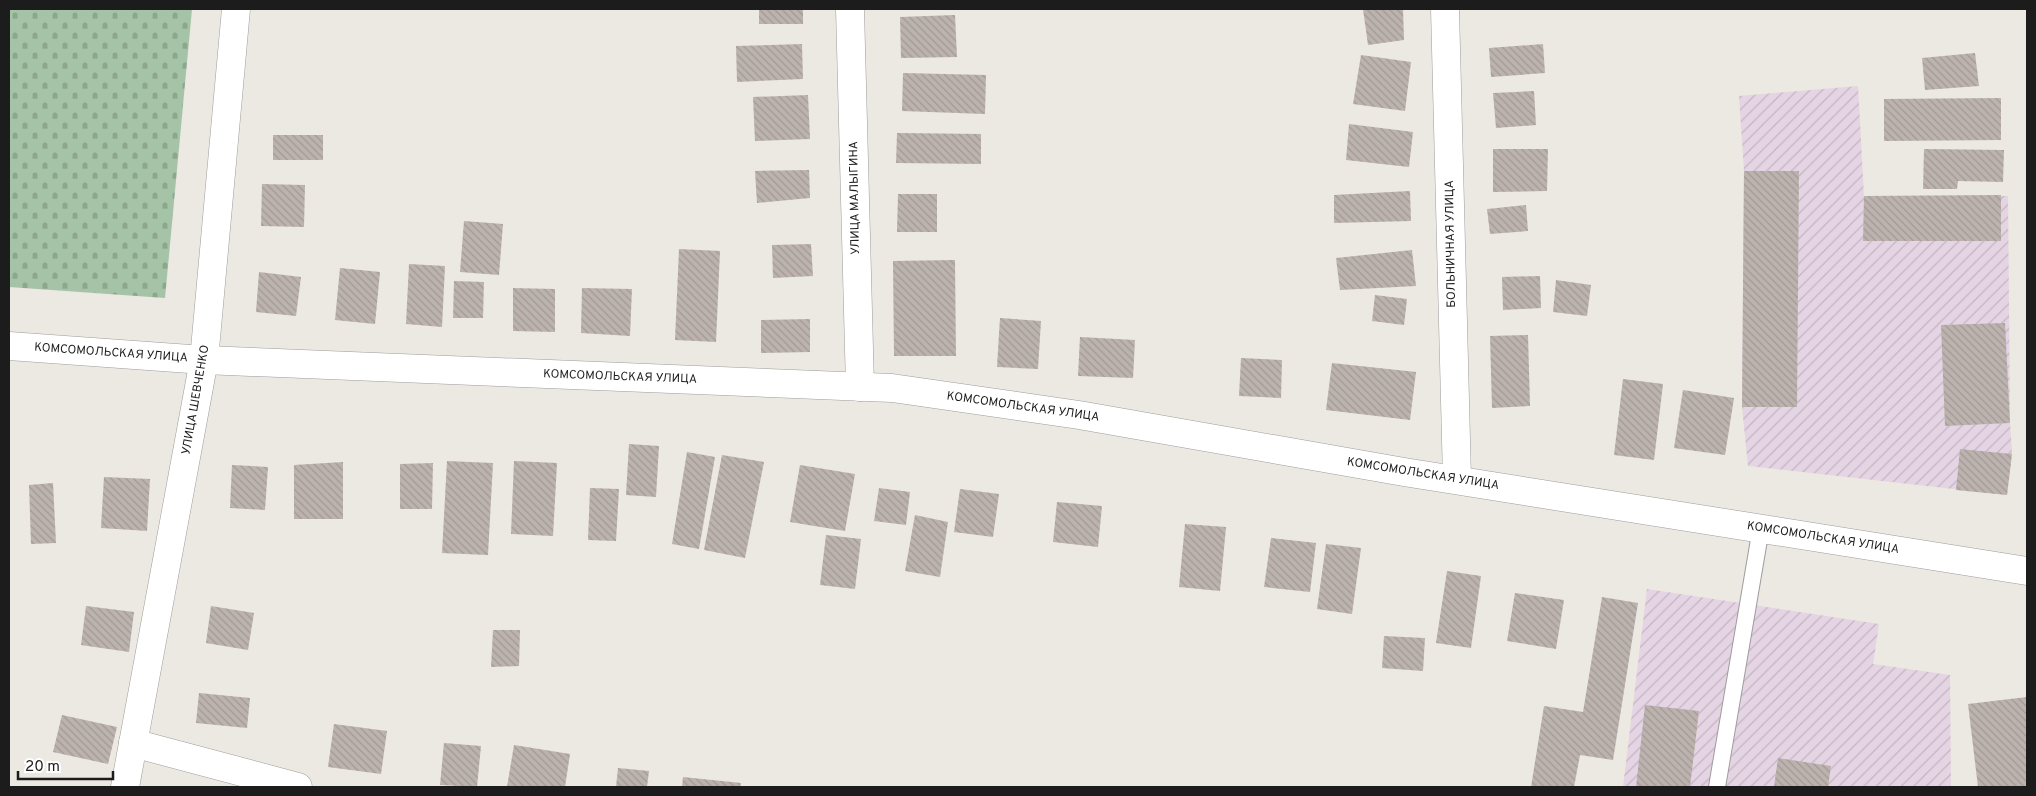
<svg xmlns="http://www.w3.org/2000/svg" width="2036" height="796" font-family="Overpass,sans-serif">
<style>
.industrial{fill:url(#industrial-furrows)}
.cemetery{fill:url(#cemetery-stones)}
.building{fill:url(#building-back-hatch)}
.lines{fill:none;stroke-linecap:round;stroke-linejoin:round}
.service-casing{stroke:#9d9d9d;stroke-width:18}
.minor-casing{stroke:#9d9d9d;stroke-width:29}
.tertiary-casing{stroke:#9d9d9d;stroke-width:29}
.service{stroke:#fff;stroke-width:16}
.minor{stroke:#fff;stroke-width:28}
.tertiary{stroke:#fff;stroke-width:28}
.labels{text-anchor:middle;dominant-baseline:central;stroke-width:4;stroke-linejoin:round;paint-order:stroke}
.street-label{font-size:12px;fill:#1c1c1c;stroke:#fff}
</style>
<defs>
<pattern id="industrial-furrows" width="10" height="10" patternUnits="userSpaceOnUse" patternTransform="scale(1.25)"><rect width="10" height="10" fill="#e5d4e3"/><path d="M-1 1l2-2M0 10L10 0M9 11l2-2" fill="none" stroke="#c4b5c2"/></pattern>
<pattern id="cemetery-stones" width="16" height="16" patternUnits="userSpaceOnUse" patternTransform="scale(1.25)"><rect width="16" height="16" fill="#a5c3a6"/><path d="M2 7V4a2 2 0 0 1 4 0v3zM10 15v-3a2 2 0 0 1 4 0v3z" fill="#8da78e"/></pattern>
<pattern id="building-back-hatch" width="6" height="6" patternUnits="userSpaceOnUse" patternTransform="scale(1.25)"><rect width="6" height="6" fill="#bcb3af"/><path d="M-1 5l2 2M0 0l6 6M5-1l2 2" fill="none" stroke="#a19996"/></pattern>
</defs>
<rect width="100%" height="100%" fill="#ece8e2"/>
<g class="industrial">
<polygon points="1858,86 1864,196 2008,196 2010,423 2012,454 2007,495 1748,466 1742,407 1744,171 1739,96"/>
<polygon points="1647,589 1879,624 1873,664 1950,675 1951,787 1623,787"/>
</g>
<polygon class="cemetery" points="9,9 192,9 165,298 9,287"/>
<g class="building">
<rect x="759" y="9" width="44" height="15"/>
<polygon points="1363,9 1403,9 1404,40 1368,45"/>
<polygon points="955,15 957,57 901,58 900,17"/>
<polygon points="802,44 803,79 737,82 736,46"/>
<polygon points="1543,44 1545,73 1491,77 1489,48"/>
<polygon points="1975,53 1979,86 1925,90 1922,58"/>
<polygon points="1361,55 1411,62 1405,111 1353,104"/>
<polygon points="903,73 986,75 985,114 902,111"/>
<polygon points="1534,91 1536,125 1496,128 1493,93"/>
<polygon points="808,95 810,139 755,141 753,97"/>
<polygon points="2001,98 2001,140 1884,141 1884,99"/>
<polygon points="1349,124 1413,132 1409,167 1346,160"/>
<polygon points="897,133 981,134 981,164 896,163"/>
<rect x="273" y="135" width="50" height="25"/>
<polygon points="1493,149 1548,149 1547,191 1493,192"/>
<polygon points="1924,149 2004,150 2003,182 1958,181 1957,189 1923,189"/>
<polygon points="809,170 810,198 757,203 755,171"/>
<polygon points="1744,171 1799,171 1797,407 1742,407"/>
<polygon points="262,184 305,185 304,227 261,226"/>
<polygon points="1410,191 1411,221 1334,223 1334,195"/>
<polygon points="898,194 937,194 937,232 897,232"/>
<polygon points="2001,195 2001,241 1863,241 1864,196"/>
<polygon points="1526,205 1528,231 1490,234 1487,209"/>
<polygon points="464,221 503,224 499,275 460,272"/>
<polygon points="811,244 813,276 773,278 772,245"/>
<polygon points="679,249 720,251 716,342 675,340"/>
<polygon points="1412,250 1416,286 1340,290 1336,258"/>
<polygon points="955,260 956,356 894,356 893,261"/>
<polygon points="409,264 445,266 442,327 406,324"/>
<polygon points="340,268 380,272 375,324 335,320"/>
<polygon points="259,272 301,277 296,316 256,312"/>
<polygon points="1540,276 1541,308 1503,310 1502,277"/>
<polygon points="1556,280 1591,285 1587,316 1553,312"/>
<polygon points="454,281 484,282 483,318 453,318"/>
<polygon points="513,288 555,289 555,332 513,331"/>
<polygon points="582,288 632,289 630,336 581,333"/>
<polygon points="1375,295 1407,299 1404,325 1372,321"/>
<polygon points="1000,318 1041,321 1038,369 997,367"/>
<polygon points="810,319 810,352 761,353 761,320"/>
<polygon points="2005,323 2010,423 1945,426 1941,325"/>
<polygon points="1528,335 1530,406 1492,408 1490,336"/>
<polygon points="1080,337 1135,340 1133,378 1078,376"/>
<polygon points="1241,358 1282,360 1281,398 1239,396"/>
<polygon points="1332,363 1416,372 1410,420 1326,410"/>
<polygon points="1623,379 1663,384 1654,460 1614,455"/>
<polygon points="1683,390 1734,398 1725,455 1674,448"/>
<polygon points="629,444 659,446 656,497 626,495"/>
<polygon points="1960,449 2012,454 2007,495 1956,490"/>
<polygon points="687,452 715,457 699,549 672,544"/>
<polygon points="722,455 764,462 745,558 704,550"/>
<polygon points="447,461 493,463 488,555 442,553"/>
<polygon points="514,461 557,463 553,536 511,534"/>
<polygon points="343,462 343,519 294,519 294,465"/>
<polygon points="433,463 432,509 400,509 400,464"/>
<polygon points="232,465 268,467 265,510 230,508"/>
<polygon points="800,465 855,474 845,531 790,522"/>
<polygon points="104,477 150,479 147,531 101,528"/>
<polygon points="53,483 56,543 31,544 29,485"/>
<polygon points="590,488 619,489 616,541 588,540"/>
<polygon points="879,488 910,492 906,525 874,521"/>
<polygon points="960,489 999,494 993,537 954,532"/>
<polygon points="1057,502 1102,506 1098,547 1053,542"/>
<polygon points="915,515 948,522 940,577 905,571"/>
<polygon points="1185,524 1226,527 1220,591 1179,587"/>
<polygon points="826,535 861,539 855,589 820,585"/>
<polygon points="1271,538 1316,543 1310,592 1264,587"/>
<polygon points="1326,544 1361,548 1352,614 1317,609"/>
<polygon points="1447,571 1481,576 1471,648 1436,643"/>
<polygon points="1515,593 1564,600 1556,649 1507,641"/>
<polygon points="1602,597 1638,603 1613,760 1580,755 1574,787 1531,787 1544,706 1583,712"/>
<polygon points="86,606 134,612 129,652 81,645"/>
<polygon points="211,606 254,613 248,650 206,643"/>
<polygon points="493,630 520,630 519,666 491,667"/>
<polygon points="1384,636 1425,638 1423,671 1382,668"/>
<polygon points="199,693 250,698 247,728 196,723"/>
<polygon points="2027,697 2027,787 1978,787 1968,704"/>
<polygon points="1645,705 1699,711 1690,787 1636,787"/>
<polygon points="62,715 117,727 108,764 53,752"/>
<polygon points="334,724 387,731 381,774 328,767"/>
<polygon points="444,743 481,746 477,787 440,785"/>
<polygon points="514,745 570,754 565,787 507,787"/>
<polygon points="1778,758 1831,766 1828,787 1774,787"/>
<polygon points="618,768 649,771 647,787 616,787"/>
<polygon points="683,777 741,783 740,787 682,787"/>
</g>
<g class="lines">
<defs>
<polyline id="service" points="1717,787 1761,528"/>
<g id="minor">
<polyline points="850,9 860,387"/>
<polyline points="1445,9 1457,479"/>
<polyline points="9,346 204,360 892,388 1079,415 1404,472 2027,571"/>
<polyline points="133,743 298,787"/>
</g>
<polyline id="tertiary" points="125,787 204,360 236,9"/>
</defs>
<use href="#service" class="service-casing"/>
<use href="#minor" class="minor-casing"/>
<use href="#tertiary" class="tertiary-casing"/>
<use href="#service" class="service"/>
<use href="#minor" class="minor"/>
<use href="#tertiary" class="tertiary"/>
</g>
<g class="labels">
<g class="street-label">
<text transform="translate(855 198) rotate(-91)">УЛИЦА МАЛЫГИНА</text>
<text transform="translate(1451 244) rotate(-91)">БОЛЬНИЧНАЯ УЛИЦА</text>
<text transform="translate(111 353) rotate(4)">КОМСОМОЛЬСКАЯ УЛИЦА</text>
<text transform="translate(620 377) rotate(2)">КОМСОМОЛЬСКАЯ УЛИЦА</text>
<text transform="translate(196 400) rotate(-80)">УЛИЦА ШЕВЧЕНКО</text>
<text transform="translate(1023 407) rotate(8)">КОМСОМОЛЬСКАЯ УЛИЦА</text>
<text transform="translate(1423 474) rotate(9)">КОМСОМОЛЬСКАЯ УЛИЦА</text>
<text transform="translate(1823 538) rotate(9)">КОМСОМОЛЬСКАЯ УЛИЦА</text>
</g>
</g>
<rect width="2036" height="796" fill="none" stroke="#1c1c1c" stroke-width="20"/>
<path d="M18 771v8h95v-8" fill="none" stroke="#1c1c1c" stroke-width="2.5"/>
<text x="25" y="771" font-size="15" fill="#1c1c1c" stroke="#ffffff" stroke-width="4" paint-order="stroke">20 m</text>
</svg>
